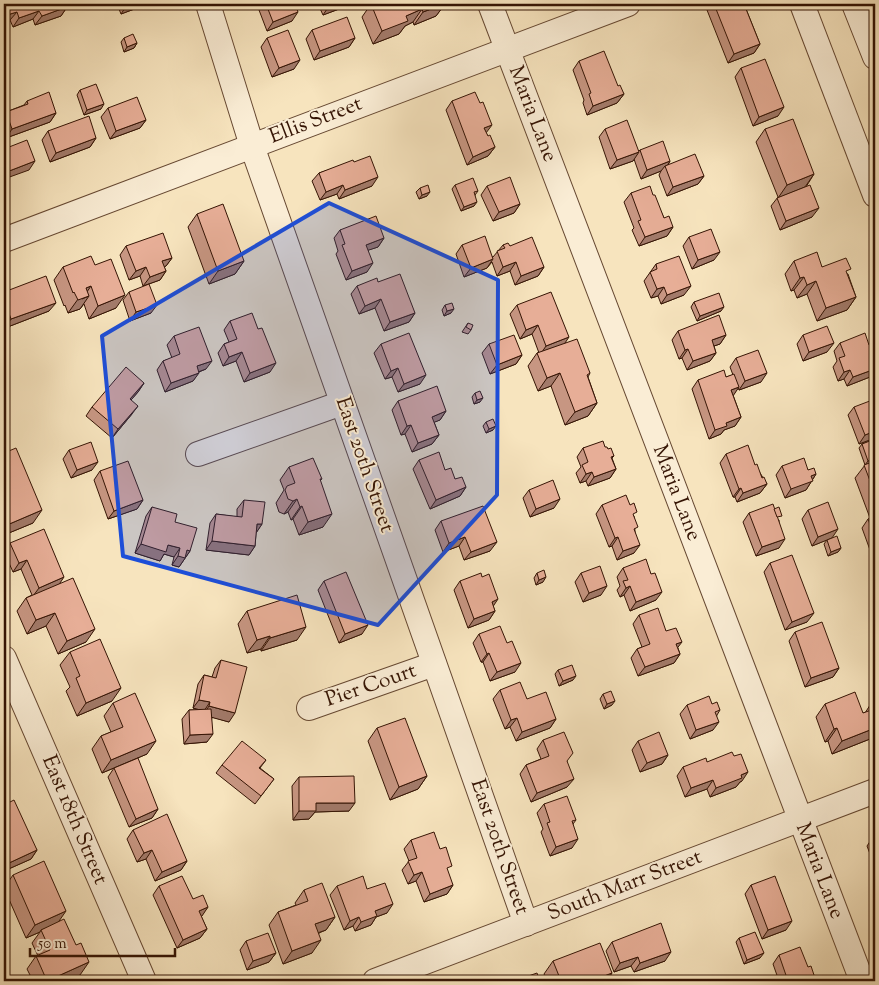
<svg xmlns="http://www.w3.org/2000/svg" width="879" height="985" font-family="'Sorts Mill Goudy',serif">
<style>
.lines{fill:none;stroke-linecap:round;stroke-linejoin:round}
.minor-casing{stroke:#664832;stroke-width:26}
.minor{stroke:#faedd5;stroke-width:24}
.wall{fill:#c79682;stroke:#351404}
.shaded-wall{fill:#a27a6a;stroke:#351404}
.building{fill:#e7ae97;stroke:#351404}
.marked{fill:#1d4ed8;fill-opacity:0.2;stroke:#1d4ed8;stroke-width:4;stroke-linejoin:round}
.labels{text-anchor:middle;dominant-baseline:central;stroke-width:4;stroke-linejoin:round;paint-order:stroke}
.street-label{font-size:21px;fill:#351404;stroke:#faedd5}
</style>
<rect width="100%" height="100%" fill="#f7e4be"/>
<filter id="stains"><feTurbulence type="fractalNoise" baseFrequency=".004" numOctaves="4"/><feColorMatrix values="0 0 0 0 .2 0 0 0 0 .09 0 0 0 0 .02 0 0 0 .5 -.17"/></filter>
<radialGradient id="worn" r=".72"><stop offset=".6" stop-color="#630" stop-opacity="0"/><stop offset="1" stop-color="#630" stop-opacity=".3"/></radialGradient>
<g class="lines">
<defs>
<g id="minor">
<polyline points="208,4 252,146 526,924"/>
<polyline points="490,4 862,981"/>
<polyline points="802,4 875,195"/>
<polyline points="854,4 875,57"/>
<polyline points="4,240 628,4"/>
<polyline points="198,454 342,403"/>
<polyline points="4,658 144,981"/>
<polyline points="309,708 434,664"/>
<polyline points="375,981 875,791"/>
</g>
</defs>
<use href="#minor" class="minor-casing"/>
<use href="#minor" class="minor"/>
</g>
<g class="wall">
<polygon points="6,4 66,4 67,7 61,16 35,25 33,19 13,27 10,20 4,23 4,7"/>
<polygon points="117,4 146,4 145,5 121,14"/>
<polygon points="264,4 295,4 292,21 267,31 259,10"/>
<polygon points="318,4 348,4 347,6 323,15"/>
<polygon points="371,4 445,4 436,16 414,25 413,22 405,26 399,34 373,44 362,17"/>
<polygon points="712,4 744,4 760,44 754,53 728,63 707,10"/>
<polygon points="312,30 355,38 349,47 314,60 306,39"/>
<polygon points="124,38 137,43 134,48 124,52 121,42"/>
<polygon points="267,38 294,69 272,77 261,47"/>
<polygon points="579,61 618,86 624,94 617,103 587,115 583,103 584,100 573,70"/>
<polygon points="741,68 778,116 753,126 735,77"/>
<polygon points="80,90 101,109 84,115 77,95"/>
<polygon points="27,101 56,113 50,122 6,138 4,132 4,115 6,112 24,105"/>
<polygon points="452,101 480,103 486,133 495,147 488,156 467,165 446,110"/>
<polygon points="108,108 146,120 140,128 110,139 101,117"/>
<polygon points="605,129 639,151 640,150 670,161 668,165 704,176 698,184 667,196 659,175 661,171 641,179 634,159 633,161 610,169 599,137"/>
<polygon points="765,129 814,174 806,187 812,217 780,230 771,206 778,197 756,142"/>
<polygon points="48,131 96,138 90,147 50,162 42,140"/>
<polygon points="354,162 372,186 339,199 337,194 320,200 312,181 319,173"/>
<polygon points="455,185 478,191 475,195 474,206 461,211 452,189"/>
<polygon points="487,186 520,204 514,213 493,221 481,195"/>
<polygon points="420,188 427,196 419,199 416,192"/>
<polygon points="631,193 653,195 664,218 673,227 667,236 639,246 632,230 634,228 624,202"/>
<polygon points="197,214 244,261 235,274 209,284 188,227"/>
<polygon points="340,230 384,238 378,247 368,250 367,272 346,280 336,254 338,251 334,238"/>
<polygon points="689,237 714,260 692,269 683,246"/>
<polygon points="462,245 493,257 503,245 510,246 544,267 538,276 515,285 510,271 497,276 492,262 487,268 464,277 456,254"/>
<polygon points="126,246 172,258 166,266 164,267 166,271 160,280 143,286 140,276 129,280 120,255"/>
<polygon points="794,261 822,267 848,274 856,297 847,310 817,321 807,294 797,298 794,290 791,291 785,274"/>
<polygon points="656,264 684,295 661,304 658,296 651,298 644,281"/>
<polygon points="95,265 116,308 89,319 84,304 80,309 68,313 65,305 64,306 54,280 63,267"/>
<polygon points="378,282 415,313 409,322 384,331 375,308 359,314 351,294 357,286"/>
<polygon points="4,292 49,311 5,328 4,325"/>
<polygon points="129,292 151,313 130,321 123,300"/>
<polygon points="694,302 721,311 697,321 691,307"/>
<polygon points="445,305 451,313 444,316 442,310"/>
<polygon points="517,305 565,343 590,373 588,377 597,403 588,416 565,425 551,386 538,391 528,366 537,353 539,353 532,334 520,339 510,314"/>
<polygon points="230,321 258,329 270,372 244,382 236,361 223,366 218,353 224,344 229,342 224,330"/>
<polygon points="468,323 471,330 468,334 462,332"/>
<polygon points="678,331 726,335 720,344 714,346 716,353 710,361 687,370 682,358 679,359 672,340"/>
<polygon points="803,335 827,352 803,361 797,344"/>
<polygon points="174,336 206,369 199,372 193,381 165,392 157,370 163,361 172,358 167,345"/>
<polygon points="840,343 869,345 875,375 847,386 844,379 838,381 833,367 837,361 834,351"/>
<polygon points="381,344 420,384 398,392 392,377 385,379 374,353"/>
<polygon points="489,344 522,355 516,364 490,374 482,353"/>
<polygon points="736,358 761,382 739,390 738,388 733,395 741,417 735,426 724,430 721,434 709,439 692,389 698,380 726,377 733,375 730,367"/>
<polygon points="144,383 138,392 131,400 132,414 112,438 86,416 92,407"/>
<polygon points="475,393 480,402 474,404 472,397"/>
<polygon points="398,401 446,411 440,420 434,422 439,435 432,444 412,452 405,434 401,435 392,410"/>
<polygon points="854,407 875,438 859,444 848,415"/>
<polygon points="486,422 493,430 486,433 483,426"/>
<polygon points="875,439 875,516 870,518 855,478 865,465 859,448 862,444"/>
<polygon points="605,447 608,449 614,456 612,458 616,469 610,478 588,486 586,481 580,483 576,473 581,467 577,457 583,448"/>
<polygon points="69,450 92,470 71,478 63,459"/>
<polygon points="4,453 33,523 4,535"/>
<polygon points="726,454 755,465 767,484 760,493 737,502 735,497 733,497 720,463"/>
<polygon points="419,460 445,470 455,479 466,487 460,496 430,509 413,469"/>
<polygon points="782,466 808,470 816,474 806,490 785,498 776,475"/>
<polygon points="289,467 322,479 320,480 323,527 299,535 293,519 291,520 288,512 284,514 279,512 276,503 284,490 280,480"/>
<polygon points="100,471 143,500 137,509 108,519 94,480"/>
<polygon points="529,490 554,508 530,517 523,498"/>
<polygon points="244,500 262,524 256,533 255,546 249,555 206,550 210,523 216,514 237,517 237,509"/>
<polygon points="602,505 634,516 635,532 634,553 617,560 612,546 609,547 596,514"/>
<polygon points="152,507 175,522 190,551 179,567 172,565 174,557 164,554 160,561 135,553 146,516"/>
<polygon points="808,510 841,548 838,552 828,556 824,544 827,540 829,539 812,546 802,519"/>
<polygon points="749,513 779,520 779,548 756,556 743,522"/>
<polygon points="875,516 875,548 870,550 862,528 868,519"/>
<polygon points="441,521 490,551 464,560 459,546 443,552 435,530"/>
<polygon points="10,543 59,584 86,642 58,654 46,626 27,634 17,611 26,598 32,595 21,569 13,572 4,552"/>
<polygon points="770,563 807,622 785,630 764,572"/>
<polygon points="623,568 651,574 656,600 630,611 624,595 620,597 617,590 620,586 617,577"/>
<polygon points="537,573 543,582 536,585 534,578"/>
<polygon points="581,573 601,595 583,602 575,582"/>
<polygon points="324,581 362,634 339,643 318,590"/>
<polygon points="460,581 493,606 495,611 489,620 468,628 454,590"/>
<polygon points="247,611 297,640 261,651 261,649 247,653 238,624"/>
<polygon points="639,615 666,631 678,648 680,654 674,663 638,676 631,658 637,649 642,647 633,624"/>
<polygon points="795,632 839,668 833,677 805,687 789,641"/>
<polygon points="479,634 515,672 490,681 483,662 481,662 473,643"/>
<polygon points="70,652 112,701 77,716 66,691 70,687 60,665"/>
<polygon points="221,660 229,722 212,717 207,742 184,744 182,719 189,710 199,710 193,708 198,684 204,675 212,677 215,668"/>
<polygon points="558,670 573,680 559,686 555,674"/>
<polygon points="500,690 527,699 556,719 550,728 516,741 510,727 505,729 493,699"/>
<polygon points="603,694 612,705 604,709 600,699"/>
<polygon points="875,701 875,737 832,754 828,741 825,742 816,717 825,704 863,713 865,713 872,702"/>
<polygon points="113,703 147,754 102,773 92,749 101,736 111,732 104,716"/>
<polygon points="712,704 720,710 717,715 713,730 690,739 680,714 687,705"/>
<polygon points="377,728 427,776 418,789 390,800 368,741"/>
<polygon points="543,740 567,761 567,787 531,802 520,774 526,765 541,759 537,749"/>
<polygon points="638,741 668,755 662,764 640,772 632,750"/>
<polygon points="266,760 260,768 274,779 255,804 216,773 222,765"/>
<polygon points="707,762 742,781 740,782 736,787 710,797 707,789 685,797 677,776 683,767"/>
<polygon points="114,768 158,809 152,818 129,827 108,777"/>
<polygon points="299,777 349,811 315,812 309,819 293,820 292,786"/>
<polygon points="544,804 576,820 573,824 572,848 550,856 541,832 543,829 537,813"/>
<polygon points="4,805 37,850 31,859 4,871"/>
<polygon points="133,830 187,861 181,870 155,881 146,859 137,862 127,839"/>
<polygon points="875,834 875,867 867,846"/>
<polygon points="411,840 453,885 447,894 424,902 416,881 408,884 402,870 409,861 404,849"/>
<polygon points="13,875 59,922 80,975 67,981 33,981 27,969 36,956 38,956 32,943 40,932 26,938 4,888"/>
<polygon points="751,885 786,930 762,939 745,894"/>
<polygon points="159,886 193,899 208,907 201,916 207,929 200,938 177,948 153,895"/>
<polygon points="337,886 367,889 387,913 376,917 371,925 355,931 353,926 344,930 330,895"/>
<polygon points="304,890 335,917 326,930 319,933 312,953 283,964 269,925 278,912 296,905 295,903"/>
<polygon points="739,938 760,958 744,964 736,942"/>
<polygon points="246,941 276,953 269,962 247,970 240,950"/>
<polygon points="612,942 665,961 634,972 631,966 614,972 606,951"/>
<polygon points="779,955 808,967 816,981 779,981 773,964"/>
<polygon points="553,961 612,973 606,981 547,981 544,974"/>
</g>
<g class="shaded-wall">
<polygon points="131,4 146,4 145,5 121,14 127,5"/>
<polygon points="335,4 348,4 347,6 323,15 329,6"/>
<polygon points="445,4 436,16 414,25 423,12"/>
<polygon points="67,7 61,16 35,25 42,16"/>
<polygon points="422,9 413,22 405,26 399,34 373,44 382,31 406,16"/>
<polygon points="39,11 33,19 13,27 19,18"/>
<polygon points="17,12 10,20 4,23 4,20 7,15"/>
<polygon points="298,12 292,21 267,31 273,22"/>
<polygon points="355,38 349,47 314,60 320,51"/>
<polygon points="137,43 134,48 124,52 127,47"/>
<polygon points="760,44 754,53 728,63 734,54"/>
<polygon points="300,60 294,69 272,77 279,68"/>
<polygon points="624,94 617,103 587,115 593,106"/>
<polygon points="104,104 101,109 84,115 87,110"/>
<polygon points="784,107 778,116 753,126 759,117"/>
<polygon points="56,113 50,122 6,138 12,129"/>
<polygon points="146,120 140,128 110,139 116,131"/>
<polygon points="492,125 486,133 484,128"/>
<polygon points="96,138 90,147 50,162 56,153"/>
<polygon points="495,147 488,156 467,165 473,157"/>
<polygon points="639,152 633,161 610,169 617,160"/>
<polygon points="35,161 29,170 4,179 4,173"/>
<polygon points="670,161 666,168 665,166 661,171 641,179 647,170"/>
<polygon points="814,174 805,187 778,198 787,185"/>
<polygon points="704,176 698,184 667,196 673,187"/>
<polygon points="378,177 372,186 339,199 345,190"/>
<polygon points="343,185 337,194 320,200 326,192"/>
<polygon points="430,192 427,196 419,199 422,195"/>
<polygon points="477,202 474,206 461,211 464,207"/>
<polygon points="520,204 514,213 493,221 499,212"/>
<polygon points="819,208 812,217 780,230 786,221"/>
<polygon points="673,227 667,236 639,246 645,237"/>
<polygon points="384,238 378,247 360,253 366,245"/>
<polygon points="720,252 714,260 692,269 698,260"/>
<polygon points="172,258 166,266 156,270 162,261"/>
<polygon points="493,259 487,268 464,277 471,268"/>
<polygon points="244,261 235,274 209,284 218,271"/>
<polygon points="516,262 510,271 497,276 503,267"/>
<polygon points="373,263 367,272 346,280 352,271"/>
<polygon points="146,267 140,276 129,280 136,271"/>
<polygon points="544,267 538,276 515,285 521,276"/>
<polygon points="166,271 160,280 143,286 150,277"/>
<polygon points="804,277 794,290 791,291 800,278"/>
<polygon points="816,281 807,294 797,298 807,285"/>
<polygon points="91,286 82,299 89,296 80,309 68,313 86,288"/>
<polygon points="691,286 684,295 661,304 667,295"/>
<polygon points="664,287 658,296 651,298 657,289"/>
<polygon points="125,295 116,308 89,319 98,306"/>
<polygon points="856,297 847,310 817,321 826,308"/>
<polygon points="381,299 375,308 359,314 365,306"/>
<polygon points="56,303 49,311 5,328 11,319"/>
<polygon points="157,305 151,313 130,321 136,312"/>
<polygon points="724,307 721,311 697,321 700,316"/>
<polygon points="454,309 451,313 444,316 447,311"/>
<polygon points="415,313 409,322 384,331 390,322"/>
<polygon points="538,325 532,334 520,339 526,330"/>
<polygon points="726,335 720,344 705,349 712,340"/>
<polygon points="569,337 563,346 540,355 546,346"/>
<polygon points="834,343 827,352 803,361 809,352"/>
<polygon points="688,349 682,358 679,359 685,350"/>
<polygon points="242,352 236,361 223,366 229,357"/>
<polygon points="716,353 710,361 687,370 693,361"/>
<polygon points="522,355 516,364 490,374 497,365"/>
<polygon points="212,361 206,369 190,375 197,366"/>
<polygon points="276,363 270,372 244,382 250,373"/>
<polygon points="398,368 392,377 385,379 391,371"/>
<polygon points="875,369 875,375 847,386 853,377"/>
<polygon points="850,370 844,379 838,381 844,372"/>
<polygon points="199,373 193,381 165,392 171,383"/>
<polygon points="560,373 551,386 538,391 547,378"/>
<polygon points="767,373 761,382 739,390 745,381"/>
<polygon points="426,375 420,384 398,392 404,384"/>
<polygon points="144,383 138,392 124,408 130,399"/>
<polygon points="739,387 733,396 731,390"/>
<polygon points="483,398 480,402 474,404 477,400"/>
<polygon points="597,403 588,416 565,425 575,412"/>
<polygon points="138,406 132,414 112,438 118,429"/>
<polygon points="446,411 440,420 425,426 432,417"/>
<polygon points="741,417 735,426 724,430 721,434 709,439 715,430 726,423"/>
<polygon points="411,425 405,434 401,435 407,426"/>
<polygon points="496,426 493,430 486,433 489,429"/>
<polygon points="875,431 875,438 859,444 865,435"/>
<polygon points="439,435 432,444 412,452 418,443"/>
<polygon points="875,458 875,461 865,465 868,461"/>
<polygon points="98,462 92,470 71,478 77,470"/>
<polygon points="616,469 610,478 588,486 594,477"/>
<polygon points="592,472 586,481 580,483 586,474"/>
<polygon points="816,474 806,490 785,498 791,489 811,476"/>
<polygon points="767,484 760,493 737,502 743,493"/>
<polygon points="466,487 460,496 430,509 436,500"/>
<polygon points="741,488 735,497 733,497 739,489"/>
<polygon points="297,499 288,512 284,514 293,501"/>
<polygon points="560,499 554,508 530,517 536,509"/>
<polygon points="143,500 137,509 108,519 114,511"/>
<polygon points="302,506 293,519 291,520 300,507"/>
<polygon points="42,510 33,523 4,535 4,529 7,525"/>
<polygon points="875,510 875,516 870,518"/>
<polygon points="332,514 323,527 299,535 308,522"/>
<polygon points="257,524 262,524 256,533"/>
<polygon points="838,529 832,538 812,546 818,537"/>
<polygon points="465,537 459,546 443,552 449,543"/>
<polygon points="618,537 612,546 609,547 615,538"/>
<polygon points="785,539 779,548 756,556 762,547"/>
<polygon points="212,541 255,546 249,555 206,550"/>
<polygon points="497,542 490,551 464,560 471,552"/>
<polygon points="875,543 875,548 870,550"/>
<polygon points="141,544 168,545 180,548 174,557 164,554 160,561 135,553"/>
<polygon points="640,545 634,553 617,560 623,551"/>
<polygon points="841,548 838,552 828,556 831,552"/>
<polygon points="187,550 190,551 179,567 172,565 178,556"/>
<polygon points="27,560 21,569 13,572 19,563"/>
<polygon points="64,577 58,586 33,596 39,588"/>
<polygon points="546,577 543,582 536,585 539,580"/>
<polygon points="607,586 601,595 583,602 589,593"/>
<polygon points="630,586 624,595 620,597 626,588"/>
<polygon points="662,592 656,600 630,611 636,602"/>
<polygon points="498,599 492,608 492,602"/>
<polygon points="495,611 489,620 468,628 474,619"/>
<polygon points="55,613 46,626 27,634 36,620"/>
<polygon points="814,613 807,622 785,630 792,622"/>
<polygon points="368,625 362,634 339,643 345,634"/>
<polygon points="306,627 297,640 261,651 270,638"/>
<polygon points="95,629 86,642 58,654 67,641"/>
<polygon points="270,636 261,649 247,653 257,640"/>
<polygon points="682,642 675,651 676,644"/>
<polygon points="489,653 483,662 481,662 487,654"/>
<polygon points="680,654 674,663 638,676 645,667"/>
<polygon points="521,663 515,672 490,681 497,672"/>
<polygon points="839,668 833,677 805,687 811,678"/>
<polygon points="576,676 573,680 559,686 563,681"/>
<polygon points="121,688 112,701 77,716 86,703"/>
<polygon points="199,700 210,702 204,711 193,708"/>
<polygon points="615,701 612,705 604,709 607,704"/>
<polygon points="209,706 235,713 229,722 203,715"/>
<polygon points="517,718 510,727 505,729 511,720"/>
<polygon points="556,719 550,728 516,741 522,732"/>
<polygon points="719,722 713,730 690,739 696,730"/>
<polygon points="837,728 828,741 825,742 834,729"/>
<polygon points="875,728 875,737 832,754 842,741"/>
<polygon points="213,734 207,742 184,744 190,735"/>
<polygon points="156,741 147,754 102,773 111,760"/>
<polygon points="668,755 662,764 640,772 647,763"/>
<polygon points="748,772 742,781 740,782 736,787 710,797 716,788 741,775"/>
<polygon points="427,776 418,789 390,800 399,787"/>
<polygon points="574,779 567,787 531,802 537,793"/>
<polygon points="713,780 707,789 685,797 691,788"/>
<polygon points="316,803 355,803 349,811 315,812 309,819 293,820 299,811"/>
<polygon points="158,809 152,818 129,827 136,819"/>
<polygon points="578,839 572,848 550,856 556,847"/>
<polygon points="37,850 31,859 4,871 9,863"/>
<polygon points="152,850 146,859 137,862 144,853"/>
<polygon points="187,861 181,870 155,881 162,872"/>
<polygon points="422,872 416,881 408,884 414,875"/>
<polygon points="453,885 447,894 424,902 430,894"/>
<polygon points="393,904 387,913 376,917 371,925 355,931 361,922 375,911"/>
<polygon points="208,907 202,916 192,919 199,911"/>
<polygon points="66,911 57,924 41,930 40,932 26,938 35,925"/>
<polygon points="335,917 326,930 306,937 315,924"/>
<polygon points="359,917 353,926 344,930 350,921"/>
<polygon points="792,921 786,930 762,939 768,930"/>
<polygon points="207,929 200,938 177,948 183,940"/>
<polygon points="321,940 312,953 283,964 292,951"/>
<polygon points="671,952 665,961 634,972 640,963"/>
<polygon points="276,953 269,962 247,970 253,961"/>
<polygon points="764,953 760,958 744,964 747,960"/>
<polygon points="638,957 631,966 614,972 620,963"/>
<polygon points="89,962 80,975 67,981 47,981"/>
<polygon points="612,973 606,981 591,981"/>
</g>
<g class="building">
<polygon points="13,4 66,4 67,7 42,16 39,11 19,18 17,12 7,15 4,7"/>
<polygon points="266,4 295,4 298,12 273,22"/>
<polygon points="328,4 335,4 329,6"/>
<polygon points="371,4 444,4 423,12 422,9 406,16 408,21 382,31"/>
<polygon points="714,4 744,4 760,44 734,54"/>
<polygon points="347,17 355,38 320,51 312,30"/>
<polygon points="288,30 300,60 279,68 267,38"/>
<polygon points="133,34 137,43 127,47 124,38"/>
<polygon points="604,51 618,86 620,85 624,94 593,106 589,94 591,93 579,61"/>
<polygon points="765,59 784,107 759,117 741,68"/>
<polygon points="96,84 104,104 87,110 80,90"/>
<polygon points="49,92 56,113 12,129 6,112 28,104 27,101"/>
<polygon points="475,92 480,103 483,102 492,125 484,128 488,136 490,135 495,147 473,157 452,101"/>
<polygon points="137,97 146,120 116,131 108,108"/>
<polygon points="89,116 96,138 56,153 48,131"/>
<polygon points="793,119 814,174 787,185 765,129"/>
<polygon points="627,120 639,152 617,160 605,129"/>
<polygon points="27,140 35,161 4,173 4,149"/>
<polygon points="663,141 670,161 647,170 640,150"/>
<polygon points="695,154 704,176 673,187 665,166"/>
<polygon points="370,156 378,177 345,190 343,185 326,192 319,173 353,160 354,162"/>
<polygon points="510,177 520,204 499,212 487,186"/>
<polygon points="473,178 478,191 474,192 477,202 464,207 455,185"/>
<polygon points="428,185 430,192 422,195 420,188"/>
<polygon points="810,185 819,208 786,221 777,198"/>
<polygon points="650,186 653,195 655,195 664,218 669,216 673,227 645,237 638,221 641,220 631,193"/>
<polygon points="223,204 244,261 218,271 197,214"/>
<polygon points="376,216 384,238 366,245 373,263 352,271 342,245 345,244 340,230"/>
<polygon points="711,229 720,252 698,260 689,237"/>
<polygon points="163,233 172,258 162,261 166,271 150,277 146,267 136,271 126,246"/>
<polygon points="485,236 493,259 471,268 462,245"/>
<polygon points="532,237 544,267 521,276 516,262 503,267 497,251 505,248 503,245 508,243 510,246"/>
<polygon points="817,252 822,267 846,258 851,269 846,271 856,297 826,308 816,281 807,285 804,277 800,278 794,261"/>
<polygon points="91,256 95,265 111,259 125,295 98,306 91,286 86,288 89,296 78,300 74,292 73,293 63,267"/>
<polygon points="679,256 691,286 667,295 664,287 657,289 650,272 657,269 656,264"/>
<polygon points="400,274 415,313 390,322 381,299 365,306 357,286 377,278 378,282"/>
<polygon points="46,276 56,303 11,319 4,299 4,292"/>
<polygon points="149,284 157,305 136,312 129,292"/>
<polygon points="551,292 569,337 546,346 538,325 526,330 517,305"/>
<polygon points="719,293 724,307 700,316 694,302"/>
<polygon points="452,303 454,309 447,311 445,305"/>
<polygon points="252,313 258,329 262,328 276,363 250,373 242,352 229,357 224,344 237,339 230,321"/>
<polygon points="719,315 726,335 712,340 716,353 693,361 688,349 685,350 678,331"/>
<polygon points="468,323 473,325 471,330 466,327"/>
<polygon points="827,326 834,343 809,352 803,335"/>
<polygon points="199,327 212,361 197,366 199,373 171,383 163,361 180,354 174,336"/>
<polygon points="409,333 426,375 404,384 398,368 391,371 381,344"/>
<polygon points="865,333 869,345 874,348 875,351 875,369 853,377 850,370 844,372 839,358 845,356 840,343"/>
<polygon points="514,335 522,355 497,365 489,344"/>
<polygon points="577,339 590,373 587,375 597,403 575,412 560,373 547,378 537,353"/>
<polygon points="758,350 767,373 745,381 736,358"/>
<polygon points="126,367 144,383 130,399 138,406 118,429 92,407"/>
<polygon points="724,370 726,377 734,374 739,387 731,390 741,417 726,423 727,426 715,430 698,380"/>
<polygon points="437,386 446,411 432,417 439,435 418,443 411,425 407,426 398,401"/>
<polygon points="480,391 483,398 477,400 475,393"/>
<polygon points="875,399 875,431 865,435 854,407"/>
<polygon points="493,419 496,426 489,429 486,422"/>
<polygon points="875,439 875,458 868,461 862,444"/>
<polygon points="603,441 605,447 607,447 608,449 611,448 614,456 611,457 616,469 594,477 592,472 586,474 582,465 588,462 583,448"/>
<polygon points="91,442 98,462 77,470 69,450"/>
<polygon points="748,445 755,465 757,464 762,478 764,477 767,484 743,493 741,488 739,489 726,454"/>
<polygon points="16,448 42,510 7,525 4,518 4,500 6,499 4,495 4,453"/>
<polygon points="439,452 445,470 451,468 455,479 462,477 466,487 436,500 419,460"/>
<polygon points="313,458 322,479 320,479 332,514 308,522 302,506 300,507 297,499 293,501 288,499 285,490 287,486 295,483 289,467"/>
<polygon points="804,458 808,470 814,468 816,474 811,476 813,481 791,489 782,466"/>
<polygon points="128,461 143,500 114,511 100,471"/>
<polygon points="875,461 875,494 864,465"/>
<polygon points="553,480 560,499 536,509 529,490"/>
<polygon points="626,495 630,505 634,503 637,512 633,514 638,527 634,529 640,545 623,551 618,537 615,538 602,505"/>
<polygon points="244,500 265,502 262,524 257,524 255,546 212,541 216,514 242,517"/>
<polygon points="828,502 838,529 818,537 808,510"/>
<polygon points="773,504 785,539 762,547 749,513"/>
<polygon points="483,506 497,542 471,552 465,537 449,543 441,521"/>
<polygon points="152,507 177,514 175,522 197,528 190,551 187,550 185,558 178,556 180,548 168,545 166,552 141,544"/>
<polygon points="779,507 782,516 777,517 774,509"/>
<polygon points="875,516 875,538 868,519"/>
<polygon points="44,529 64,577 39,588 27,560 19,563 10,543"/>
<polygon points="837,536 841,548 831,552 827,540"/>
<polygon points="792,555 814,613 792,622 770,563"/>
<polygon points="646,559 651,574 655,573 662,592 636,602 630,586 626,588 623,581 628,580 623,568"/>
<polygon points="600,566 607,586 589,593 581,573"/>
<polygon points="544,570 546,577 539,580 537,573"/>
<polygon points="346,572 368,625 345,634 324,581"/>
<polygon points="481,573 482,577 489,574 498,599 492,602 495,611 474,619 460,581"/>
<polygon points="73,578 95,629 67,641 55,613 36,620 26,598"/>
<polygon points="297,595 306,627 270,638 270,636 257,640 247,611"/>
<polygon points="658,608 666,631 676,628 682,642 676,644 680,654 645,667 637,649 650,644 639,615"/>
<polygon points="822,622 839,668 811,678 795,632"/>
<polygon points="500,626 507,643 512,641 521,663 497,672 489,653 487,654 479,634"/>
<polygon points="100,639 121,688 86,703 76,678 80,676 70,652"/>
<polygon points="221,660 247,667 235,713 209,706 210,702 199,700 204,675 216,678"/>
<polygon points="572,665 576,676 563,681 558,670"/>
<polygon points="520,682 527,699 546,692 556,719 522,732 517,718 511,720 500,690"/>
<polygon points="611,691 615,701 607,704 603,694"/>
<polygon points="855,692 863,713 874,709 872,702 875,701 875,728 842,741 837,728 834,729 825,704"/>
<polygon points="135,693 156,741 111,760 101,736 123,727 113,703"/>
<polygon points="709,696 712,704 717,702 720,710 715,712 719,722 696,730 687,705"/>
<polygon points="211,709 213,734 190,735 189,710"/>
<polygon points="405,718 427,776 399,787 377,728"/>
<polygon points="564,732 573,753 567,761 574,779 537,793 526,765 549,756 543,740"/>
<polygon points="659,732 668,755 647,763 638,741"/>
<polygon points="242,741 266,760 259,768 274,779 261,796 222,765"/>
<polygon points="732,752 734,756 741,754 748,772 741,775 742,778 716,788 713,780 691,788 683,767 706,758 707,762"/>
<polygon points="138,758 158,809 136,819 114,768"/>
<polygon points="354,776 355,803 316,803 316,811 299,811 299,777"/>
<polygon points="567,796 576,820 572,821 578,839 556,847 547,823 550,822 544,804"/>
<polygon points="14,800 37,850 9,863 4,852 4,805"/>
<polygon points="167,814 187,861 162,872 152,850 144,853 133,830"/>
<polygon points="434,832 440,849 446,847 452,866 447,868 453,885 430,894 422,872 414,875 408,861 417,858 411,840"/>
<polygon points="44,861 66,911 35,925 13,875"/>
<polygon points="182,876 193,899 203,895 208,907 199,911 207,929 183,940 159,886"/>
<polygon points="363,876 367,889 385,883 393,904 375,911 377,916 361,922 359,917 350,921 337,886"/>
<polygon points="775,876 792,921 768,930 751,885"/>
<polygon points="322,883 335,917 315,924 321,940 292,951 278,912 308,901 304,890"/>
<polygon points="64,919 76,945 81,943 89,962 47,981 36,956 50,950 41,930"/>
<polygon points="661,923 671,952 640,963 638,957 620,963 612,942"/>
<polygon points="755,932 764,953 747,960 739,938"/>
<polygon points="268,933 276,953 253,961 246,941"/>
<polygon points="600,943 612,973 591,981 561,981 553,961"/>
<polygon points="800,947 808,967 811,966 816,981 788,981 779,955"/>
<polygon points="537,973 540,981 518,981 517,980"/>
</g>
<path class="marked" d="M329 203 498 280 497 495 378 625 123 556 102 336Z"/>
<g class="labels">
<g class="street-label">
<text transform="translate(532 114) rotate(69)">Maria Lane</text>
<text transform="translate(316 121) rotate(-21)">Ellis Street</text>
<text transform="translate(364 465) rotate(71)">East 20th Street</text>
<text transform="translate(676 493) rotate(69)">Maria Lane</text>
<text transform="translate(371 686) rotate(-19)">Pier Court</text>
<text transform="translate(74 820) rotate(67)">East 18th Street</text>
<text transform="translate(499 847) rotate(71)">East 20th Street</text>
<text transform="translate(819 871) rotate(69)">Maria Lane</text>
<text transform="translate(625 886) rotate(-21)">South Marr Street</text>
</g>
</g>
<rect width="879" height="985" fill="none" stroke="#f7e4be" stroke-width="20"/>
<rect x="5" y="5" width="869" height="975" fill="none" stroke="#351404" stroke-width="2.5"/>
<rect x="10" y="10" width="859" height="965" fill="none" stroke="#351404"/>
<path d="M30 948v8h145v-8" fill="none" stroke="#351404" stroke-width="2.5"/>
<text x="38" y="948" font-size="15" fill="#351404" stroke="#faedd5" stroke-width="4" paint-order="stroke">50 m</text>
<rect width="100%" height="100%" filter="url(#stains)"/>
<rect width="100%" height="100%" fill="url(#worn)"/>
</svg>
